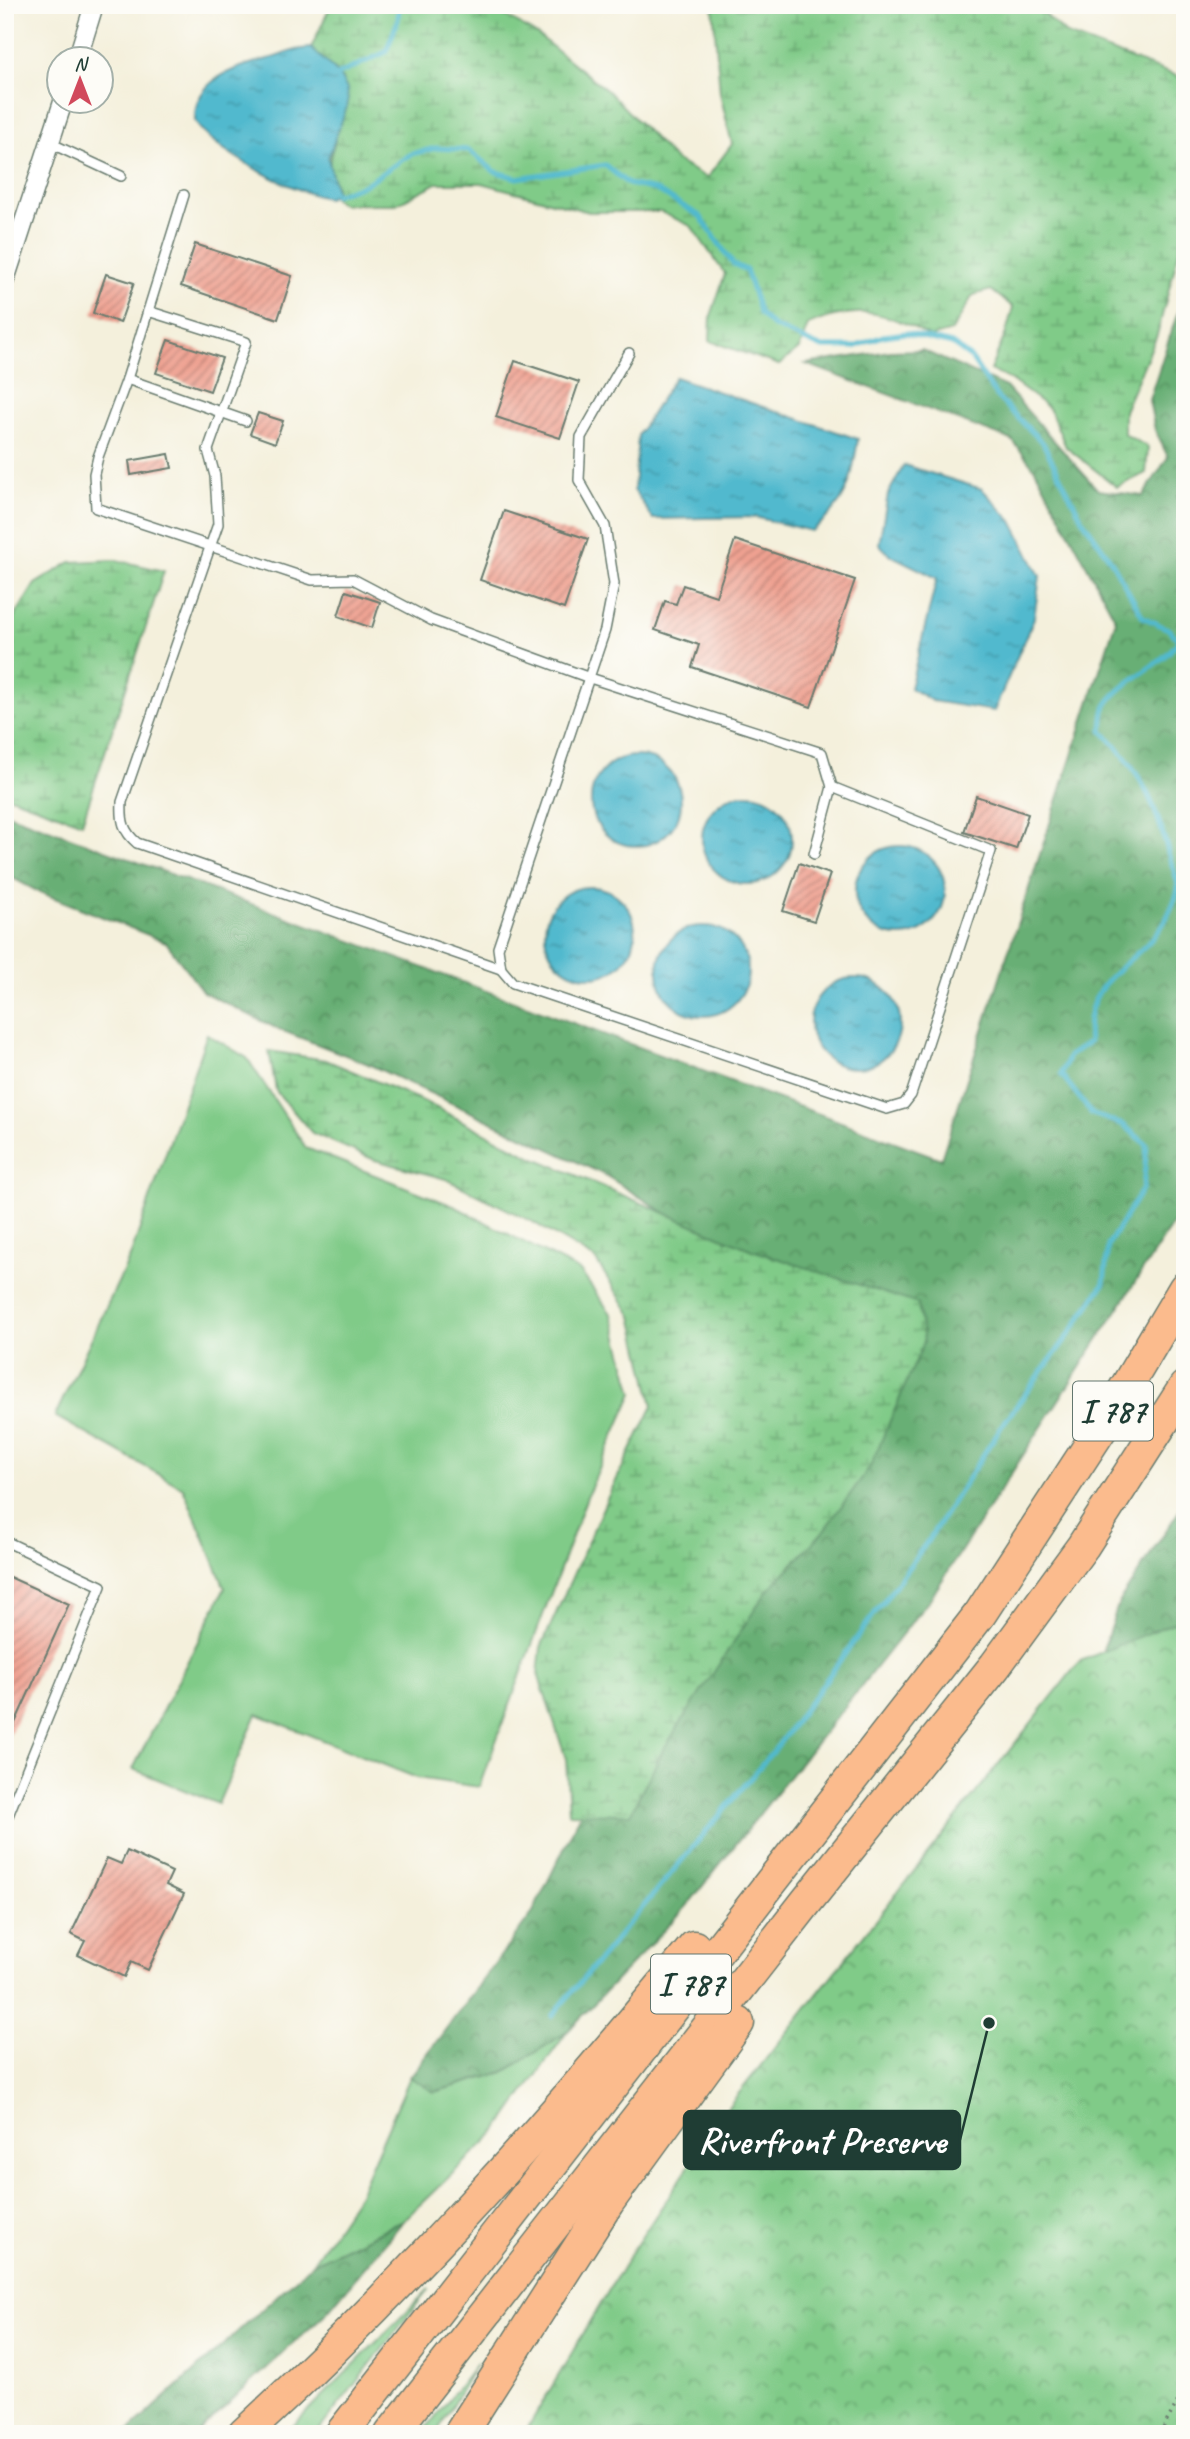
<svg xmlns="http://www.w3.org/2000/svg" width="1190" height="2439" font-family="Caveat,sans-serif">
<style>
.grass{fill:#80cb88;stroke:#50845e;stroke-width:2}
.forest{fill:url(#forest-crowns);stroke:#447654;stroke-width:2}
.wetland{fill:url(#wetland-marsh);stroke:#50845e;stroke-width:2}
.park{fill:url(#park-crowns);stroke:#50845e;stroke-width:2}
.water{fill:url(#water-ripples);stroke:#387b81;stroke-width:2}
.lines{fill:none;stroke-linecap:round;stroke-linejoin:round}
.stream{stroke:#51b9ce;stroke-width:5}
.building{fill:url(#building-hatch)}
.lane-casing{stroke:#6a7c6f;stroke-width:12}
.street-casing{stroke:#6a7c6f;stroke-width:21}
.highway-casing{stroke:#6a7c6f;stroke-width:35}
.path{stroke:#6a7c6f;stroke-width:3.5;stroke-dasharray:2 5;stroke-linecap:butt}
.lane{stroke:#fff;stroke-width:9}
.street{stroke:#fff;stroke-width:18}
.highway{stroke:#fbbb8d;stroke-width:32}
.labels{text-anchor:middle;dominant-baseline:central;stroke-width:7;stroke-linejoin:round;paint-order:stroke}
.shield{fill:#fdfcf7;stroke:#62766e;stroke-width:2}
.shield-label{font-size:33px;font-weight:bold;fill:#1f3d34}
.leader{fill:none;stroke:#1f3d34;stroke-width:2.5}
.callout-dot{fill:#1f3d34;stroke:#fdfcf7;stroke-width:2.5}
.callout{fill:#1f3d34;stroke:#1f3d34;stroke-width:2.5}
.callout-label{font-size:37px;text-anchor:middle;font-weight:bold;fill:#fff}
</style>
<defs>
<pattern id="forest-crowns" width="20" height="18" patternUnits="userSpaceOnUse" patternTransform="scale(1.75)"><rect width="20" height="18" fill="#68af74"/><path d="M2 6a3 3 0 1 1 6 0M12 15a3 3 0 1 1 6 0" fill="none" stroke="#559060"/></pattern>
<pattern id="wetland-marsh" width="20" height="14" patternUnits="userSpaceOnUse" patternTransform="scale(1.75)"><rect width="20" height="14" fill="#80cb88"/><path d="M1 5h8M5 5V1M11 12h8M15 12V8" fill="none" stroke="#68a670"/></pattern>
<pattern id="park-crowns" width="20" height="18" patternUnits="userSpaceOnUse" patternTransform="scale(1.75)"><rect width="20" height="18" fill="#80cb88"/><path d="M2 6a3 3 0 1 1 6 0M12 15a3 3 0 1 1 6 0" fill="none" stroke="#68a670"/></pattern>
<pattern id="water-ripples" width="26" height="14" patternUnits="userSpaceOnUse" patternTransform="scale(1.75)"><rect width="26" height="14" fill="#51b9ce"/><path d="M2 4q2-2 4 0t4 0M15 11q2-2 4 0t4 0" fill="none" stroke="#4398a8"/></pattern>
<pattern id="building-hatch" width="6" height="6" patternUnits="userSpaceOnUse" patternTransform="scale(1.75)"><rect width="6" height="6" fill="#efa191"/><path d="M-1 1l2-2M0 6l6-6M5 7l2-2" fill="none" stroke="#c18477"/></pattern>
</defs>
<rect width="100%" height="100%" fill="#fdfcf7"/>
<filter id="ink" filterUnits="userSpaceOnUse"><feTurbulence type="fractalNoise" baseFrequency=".0143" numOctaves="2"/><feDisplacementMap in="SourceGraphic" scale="14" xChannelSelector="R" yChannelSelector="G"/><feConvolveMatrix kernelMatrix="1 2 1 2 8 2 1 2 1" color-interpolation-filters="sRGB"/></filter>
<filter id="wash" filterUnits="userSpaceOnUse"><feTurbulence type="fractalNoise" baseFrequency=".00686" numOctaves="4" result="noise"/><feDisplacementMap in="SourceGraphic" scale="28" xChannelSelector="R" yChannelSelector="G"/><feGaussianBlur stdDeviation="1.57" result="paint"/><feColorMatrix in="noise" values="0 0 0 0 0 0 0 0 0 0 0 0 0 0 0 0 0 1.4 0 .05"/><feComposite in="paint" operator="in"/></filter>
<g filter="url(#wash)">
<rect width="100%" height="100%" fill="#f4f0dc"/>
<g class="grass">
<polygon points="207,1034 247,1058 306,1148 456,1207 580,1271 612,1315 633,1393 588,1494 479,1787 417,1778 257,1714 218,1804 133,1769 225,1588 183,1488 55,1416 130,1257"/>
<polygon points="567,2032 497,2131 404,2220 312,2264 359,2194 410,2077 434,2092 504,2072"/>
<polygon points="429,2289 316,2434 285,2434"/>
<polygon points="476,2364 436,2434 422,2434"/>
</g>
<g class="forest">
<polygon points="1185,290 1185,1205 930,1599 686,1907 567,2032 504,2072 434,2092 410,2077 532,1914 595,1784 772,1281 605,1175 366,1063 278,1029 203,992 166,942 37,891 5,874 5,813 941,1159 1116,620 1035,469 1012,440 806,364 890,351 922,350 1006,387 1098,490 1143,496 1168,457 1155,430 1149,400"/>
<polygon points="1185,1502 1185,1629 1091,1685 1119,1602"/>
<polygon points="404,2220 328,2311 196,2434 125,2434 312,2264"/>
</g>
<g class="wetland">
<path d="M331 5H488L539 36 610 93 675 160 707 178 732 144 720 93 713 5H1035L1067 35 1185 79V228L1157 335 1124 411V434L1148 447 1146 473 1117 487 1066 447 1049 408 1011 380 990 370 1006 333 1013 307 991 290 973 295 952 331 931 337C886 311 857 304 808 325L799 349 779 365 710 341 711 316 725 274 691 226 661 212H589L482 183H437L396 204H342L332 197 336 188C324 155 332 159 338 129 341 113 341 96 343 79L311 48Z"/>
<polygon points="116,560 164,571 82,823 5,795 5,632 35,584 71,562"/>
<polygon points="269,1051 326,1060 423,1101 528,1155 752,1250 918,1304 924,1342 870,1467 821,1534 767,1591 663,1750 630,1814 569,1813 566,1759 538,1674 541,1647 606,1501 653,1406 632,1316 595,1259 531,1221 446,1179 375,1160 312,1133 276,1091"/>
</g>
<polygon class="park" points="1185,1618 1185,2434 524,2434 629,2256 728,2107 1080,1661"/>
<g class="water">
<path d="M311 48 339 74 347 89 348 104 328 158 336 192 328 198C297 194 209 149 195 121 193 80 235 67 268 59 284 55 294 48 311 48Z"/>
<path d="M675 377 858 439C851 483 848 503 811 531L755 517 653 519 634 490 638 435Z"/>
<polygon points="904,465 982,489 1012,521 1040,576 1034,618 994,711 932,701 910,688 937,578 890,555 879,544 888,494"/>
<circle cx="636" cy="801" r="45"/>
<circle cx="747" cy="839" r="45"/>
<circle cx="900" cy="891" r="45"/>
<circle cx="590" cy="932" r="45"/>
<circle cx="703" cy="971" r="45"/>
<circle cx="855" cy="1023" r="45"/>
</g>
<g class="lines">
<g class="stream">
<polyline points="339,74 386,52 398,20 399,5"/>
<path d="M334 195 364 185 411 154 436 148 469 150 494 171 517 178 605 165 628 184 656 190 700 216 733 264 746 270 760 314 773 326 820 347H854L883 336 906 333 952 344 971 358 997 397 1043 443 1082 519 1110 559 1143 617 1168 629 1179 640C1161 667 1126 677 1107 704 1102 710 1103 723 1102 731 1140 769 1156 804 1169 856 1172 865 1177 877 1178 887 1178 895 1169 913 1165 921 1139 966 1081 976 1089 1042L1069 1056 1061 1074 1092 1114 1124 1125 1147 1145 1143 1188 1108 1245 1104 1283 1069 1335 1003 1424 927 1542 779 1744 552 2016"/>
</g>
</g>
<g id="blocks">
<g class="building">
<polygon points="195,244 292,276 278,319 181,286"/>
<polygon points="106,274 134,283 120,323 93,313"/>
<polygon points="168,340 222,358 210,391 156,373"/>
<polygon points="515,361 579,382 560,438 496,417"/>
<polygon points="258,413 283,421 275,443 250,434"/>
<polygon points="169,454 172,468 131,475 129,461"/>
<polygon points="504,511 588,539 564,609 480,580"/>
<polygon points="735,540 855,580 811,707 692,667 699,645 655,630 665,601 676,604 683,585 716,596"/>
<polygon points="346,591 380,602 372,628 338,616"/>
<polygon points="976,796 1028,814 1016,849 964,832"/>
<polygon points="799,863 830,874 814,921 783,911"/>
<polygon points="5,1575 69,1604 5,1745"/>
<polygon points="127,1851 172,1872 166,1885 184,1894 148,1970 131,1962 124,1977 78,1955 85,1941 71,1934 107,1858 121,1864"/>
</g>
</g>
</g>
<g filter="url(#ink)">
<use href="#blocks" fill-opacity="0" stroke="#6a7c6f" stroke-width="2"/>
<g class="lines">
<defs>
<g id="lane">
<polyline points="50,143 121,176"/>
<polyline points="184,195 127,379 98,457 94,474 96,508 312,580 353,579 431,620 587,677 822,753 832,787 991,851 911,1095 904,1104 887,1109 513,983 501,969 498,948 605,630 614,584 605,526 579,480 581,437 629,353"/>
<path d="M148 311 246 342 208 450 215 476 218 524 122 802C121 821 123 831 137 843L501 969"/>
<polyline points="127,379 246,421"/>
<polyline points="814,854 832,787"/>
<polyline points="5,1541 101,1586 5,1823"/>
</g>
<g id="street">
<polyline points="77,60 94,5"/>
<polyline points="5,280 63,102"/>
</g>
<g id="highway">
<path d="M244 2434C411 2280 551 2122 694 1947"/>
<polyline points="341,2434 980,1614 1106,1421 1185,1288"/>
<polyline points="391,2434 807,1901 995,1666 1083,1546 1185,1387"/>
<polyline points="460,2434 608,2202 738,2023"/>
</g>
</defs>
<use href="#lane" class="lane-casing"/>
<use href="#street" class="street-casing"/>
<use href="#highway" class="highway-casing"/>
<polyline class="path" points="1160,2434 1185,2388"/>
<use href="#lane" class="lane"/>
<use href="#street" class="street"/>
<use href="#highway" class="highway"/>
</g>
</g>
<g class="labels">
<g class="shield">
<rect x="1073" y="1381.5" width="80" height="59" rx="5"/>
<rect x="651" y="1954.5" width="80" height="59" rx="5"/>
</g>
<g class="shield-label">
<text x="1113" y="1411">I 787</text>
<text x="691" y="1984">I 787</text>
</g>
</g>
<path class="leader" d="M989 2023L960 2140"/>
<circle class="callout-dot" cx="989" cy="2023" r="7"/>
<rect class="callout" x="684" y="2111" width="276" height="58" rx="7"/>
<g class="callout-label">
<text x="822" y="2153">Riverfront Preserve</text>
</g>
<rect width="1190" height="2439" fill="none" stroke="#fdfcf7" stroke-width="28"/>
<g transform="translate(80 80)"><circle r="33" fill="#fdfcf7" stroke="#a4b0a9" stroke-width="2"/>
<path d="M0-5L12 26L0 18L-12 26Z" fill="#d1495b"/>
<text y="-10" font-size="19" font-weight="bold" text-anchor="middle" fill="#1f3d34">N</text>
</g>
</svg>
